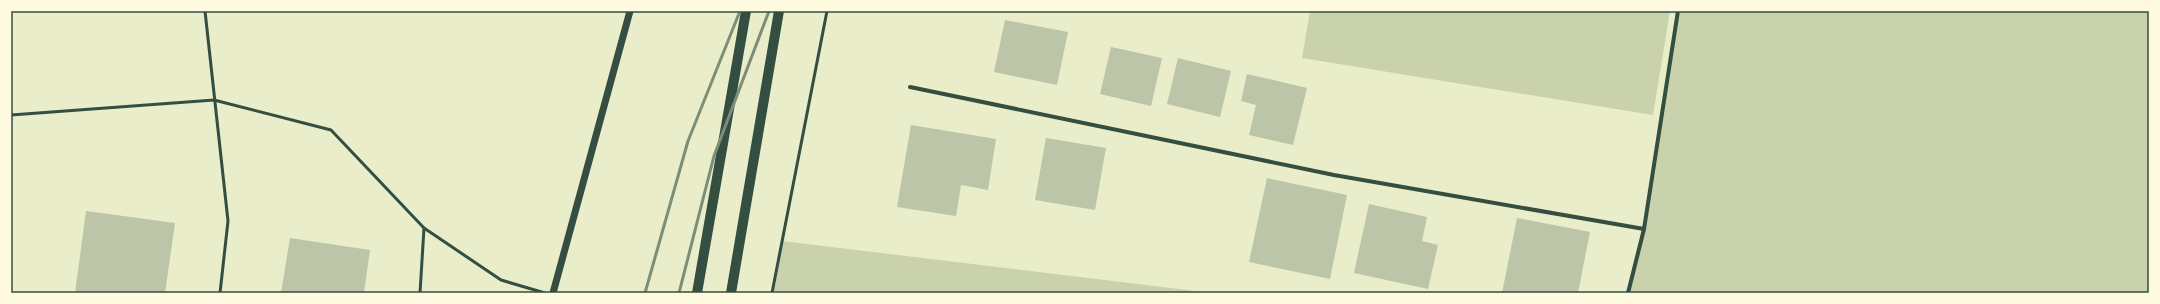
<svg xmlns="http://www.w3.org/2000/svg" width="2160" height="304" font-family="Overpass,sans-serif">
<style>
.green{fill:#cad2ad}
.building{fill:#bcc5a7}
.lines{fill:none;stroke-linecap:round;stroke-linejoin:round}
.service{stroke:#344e41;stroke-width:3}
.minor{stroke:#344e41;stroke-width:4}
.tertiary{stroke:#344e41;stroke-width:7}
.primary{stroke:#344e41;stroke-width:10}
.rail{stroke:#7c8e77;stroke-width:3}
.neatline{fill:none;stroke:#344e41;stroke-width:1.5}
</style>
<rect width="100%" height="100%" fill="#e9edc9"/>
<g class="green">
<polygon points="1310,11 1670,11 1653,115 1302,58"/>
<polygon points="1676,11 2149,11 2149,293 1628,293 1644,229"/>
<polygon points="782,241 1212,293 772,293"/>
</g>
<g class="building">
<polygon points="1005,20 1068,32 1057,85 994,72"/>
<polygon points="1111,47 1162,58 1151,106 1100,94"/>
<polygon points="1178,58 1231,71 1220,117 1167,104"/>
<polygon points="1247,74 1307,88 1293,145 1249,135 1256,105 1241,101"/>
<polygon points="911,125 996,139 988,190 961,185 956,216 897,207"/>
<polygon points="1046,138 1106,148 1095,210 1035,200"/>
<polygon points="1267,178 1347,195 1330,279 1249,262"/>
<polygon points="1369,204 1427,217 1422,241 1438,245 1428,289 1354,273"/>
<polygon points="86,211 175,223 165,293 75,293"/>
<polygon points="1517,218 1590,232 1578,293 1502,293"/>
<polygon points="290,238 370,250 364,293 281,293"/>
</g>
<g class="lines">
<g class="service">
<polyline points="205,11 228,221 220,293"/>
<polyline points="11,115 214,100 331,130 424,228 501,280 545,293"/>
<polyline points="420,293 424,228"/>
<polyline points="772,293 827,11"/>
</g>
<g class="minor">
<polyline points="910,87 1334,175 1644,229"/>
<polyline points="1628,293 1644,229 1678,11"/>
</g>
<polyline class="tertiary" points="553,293 630,11"/>
<g class="primary">
<polyline points="697,293 746,11"/>
<polyline points="731,293 779,11"/>
</g>
<g class="rail">
<polyline points="645,293 688,141 740,11"/>
<polyline points="679,293 714,156 769,11"/>
</g>
</g>
<rect width="2160" height="304" fill="none" stroke="#fefae0" stroke-width="24"/>
<rect x="12" y="12" width="2136" height="280" class="neatline"/>
</svg>
